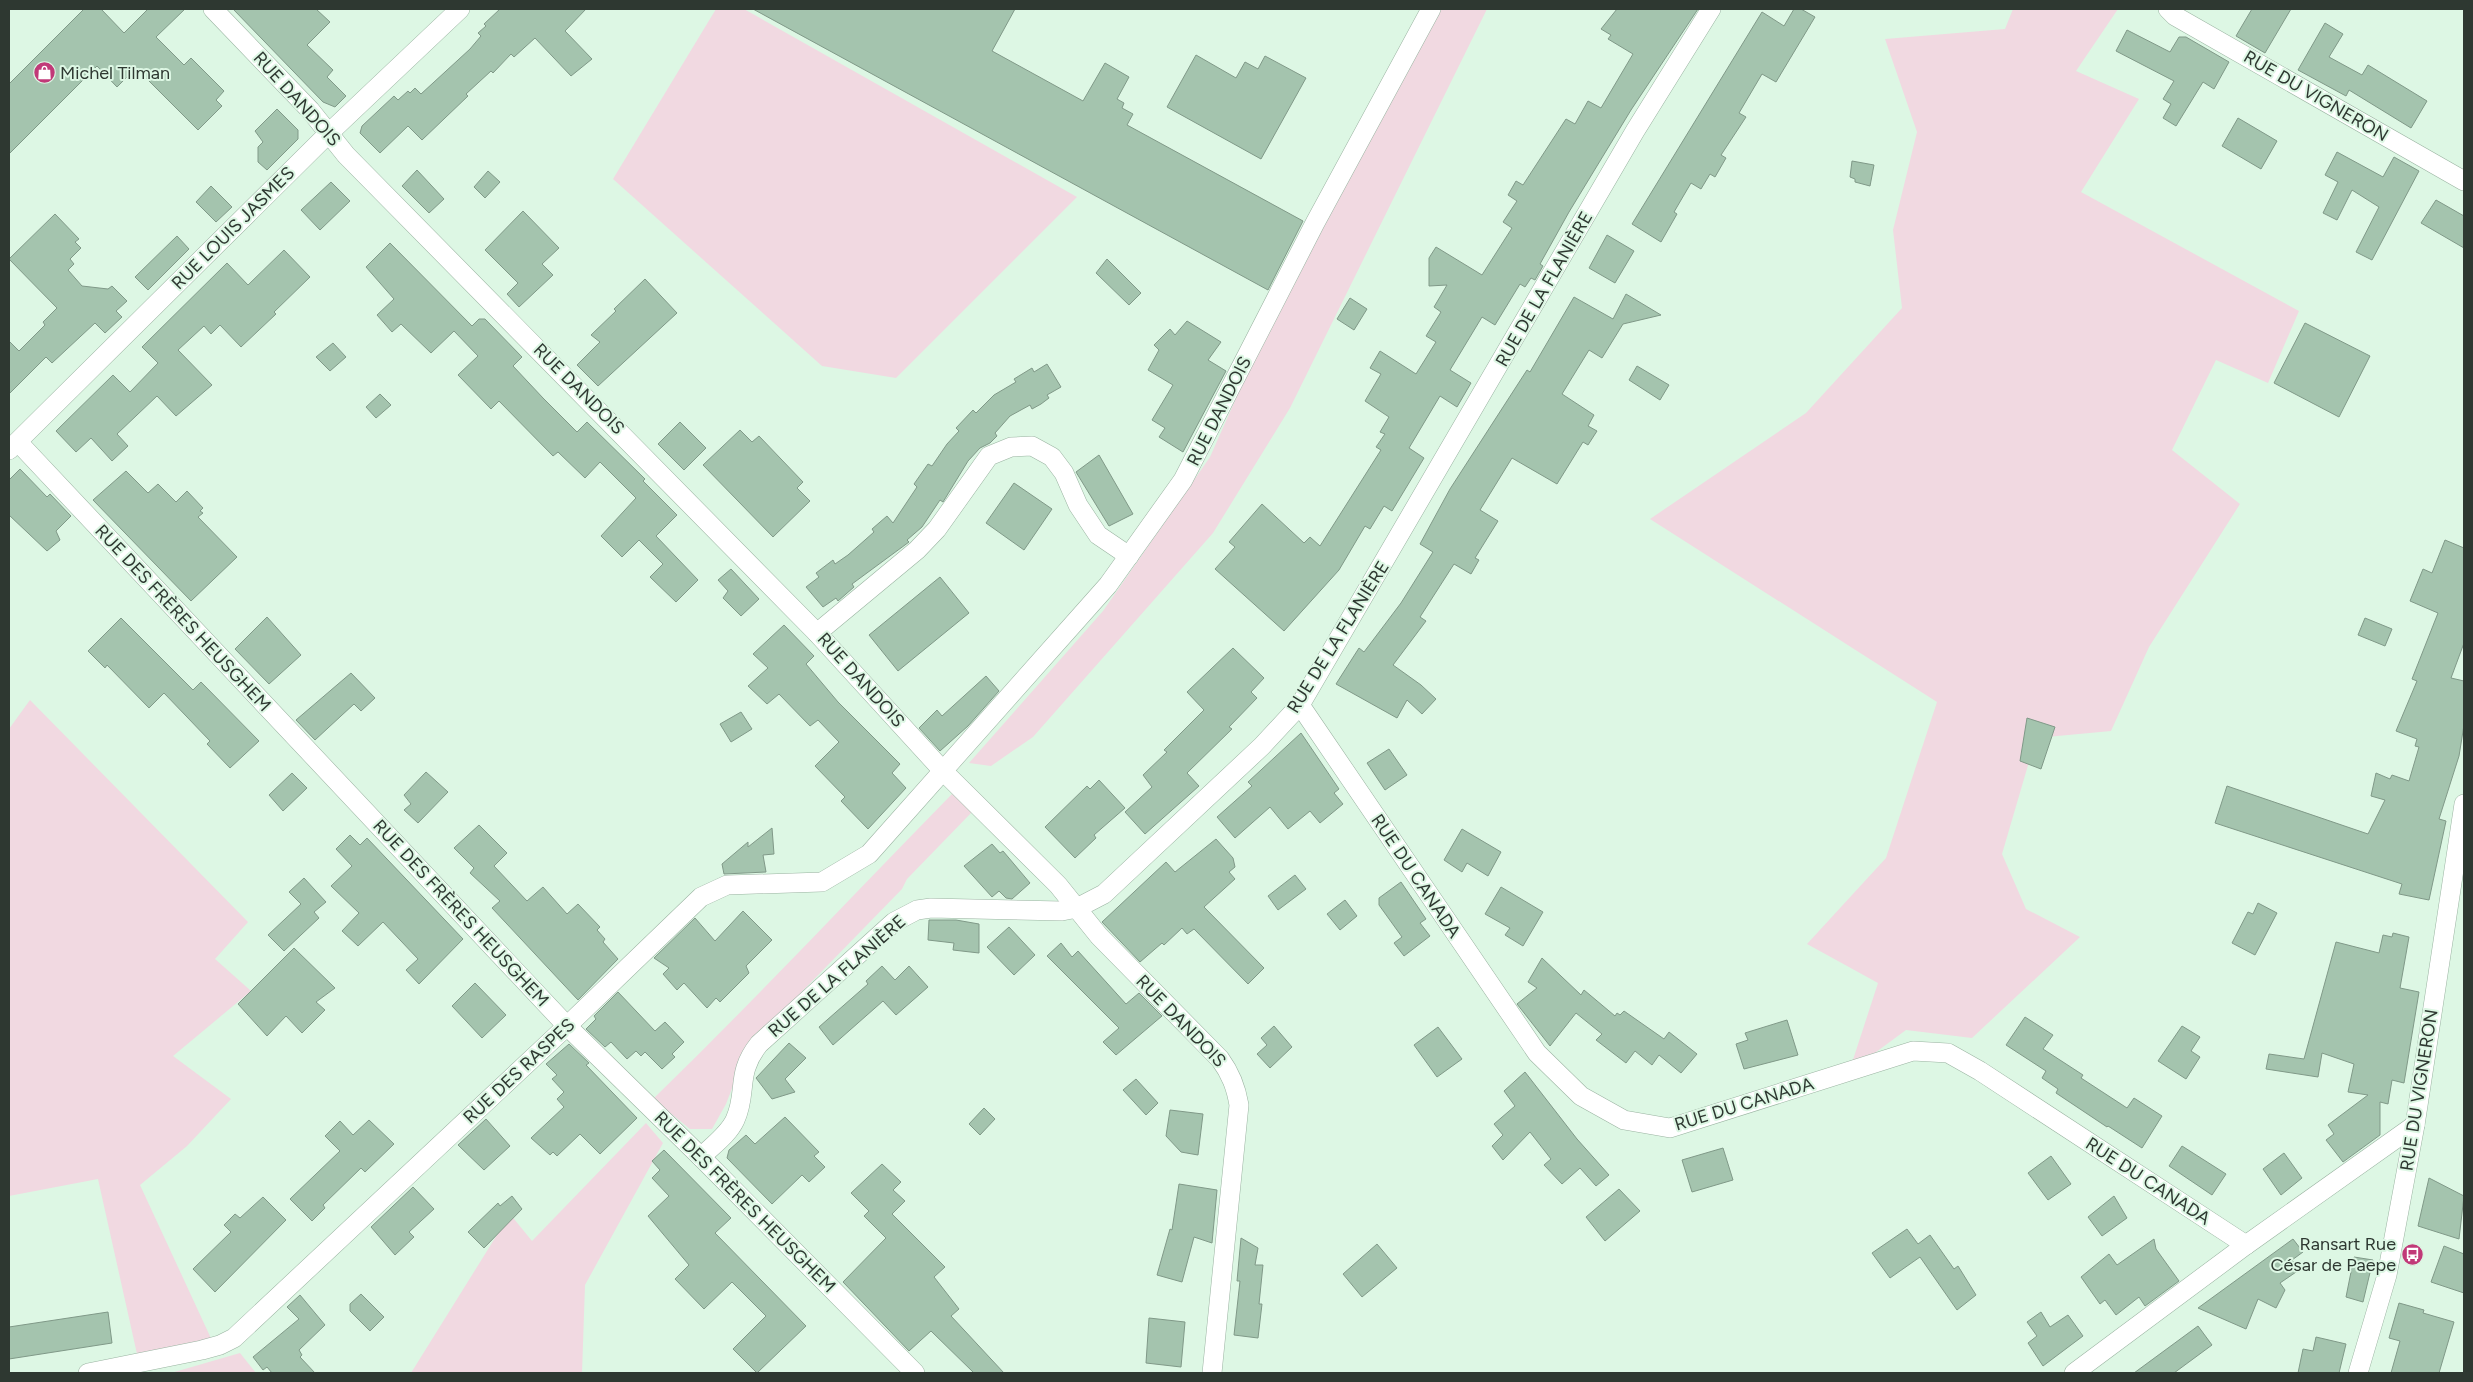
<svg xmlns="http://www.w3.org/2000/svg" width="2473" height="1382" font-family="Figtree,sans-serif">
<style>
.green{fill:#f1d9e1}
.building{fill:#a4c4ae;stroke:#809988}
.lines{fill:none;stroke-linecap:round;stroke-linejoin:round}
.minor-casing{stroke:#9ab3a1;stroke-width:20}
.minor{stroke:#fff;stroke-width:19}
.labels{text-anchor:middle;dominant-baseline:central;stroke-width:4;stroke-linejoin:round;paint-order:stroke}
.poi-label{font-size:18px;fill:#2e3831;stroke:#ddf7e4;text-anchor:start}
.street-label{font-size:18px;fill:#2e3831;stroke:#ddf7e4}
</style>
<rect width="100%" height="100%" fill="#ddf7e4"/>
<g class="green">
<polygon points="716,9 744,9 1077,197 896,378 822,366 613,179"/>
<polygon points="1440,9 1487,9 1290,408 1213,533 1033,737 991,766 969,763 1103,611 1210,457 1264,335"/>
<polygon points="2013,9 2118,9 2076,71 2139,99 2081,192 2299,311 2268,383 2216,360 2172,450 2240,504 2149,647 2111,731 2036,738 2002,854 2026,909 2080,937 1972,1038 1906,1030 1849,1072 1878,983 1807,944 1886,858 1937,702 1650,519 1806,413 1902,308 1893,230 1917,132 1885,39 2005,29"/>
<polygon points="30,700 248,922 215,959 251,991 173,1056 231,1099 187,1146 140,1185 215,1347 139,1363 98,1179 9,1196 9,729"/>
<path d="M952 794 972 812 907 879 902 889 748 1047 726 1104 712 1129H690L653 1099C755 1000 852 896 952 794Z"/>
<polygon points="646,1123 663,1143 585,1285 582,1373 411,1373 510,1214 532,1241"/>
<polygon points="240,1353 256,1373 171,1373"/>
</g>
<g class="building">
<polygon points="84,9 101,9 124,33 148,9 185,9 156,37 184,65 191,58 224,91 216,100 222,106 198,130 136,68 117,87 97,66 9,154 9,84"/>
<polygon points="233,9 316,9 330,22 307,45 333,70 327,77 346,96 335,107 323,102"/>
<polygon points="500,9 586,9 565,31 592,59 571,76 535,38 514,57 511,54 493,73 491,71 466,94 468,96 422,140 408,126 380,153 360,133 362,126 394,96 398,100 408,91 410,93 415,88 421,94 470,49 481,36 478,33 486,26 484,24"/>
<polygon points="753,9 1015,9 992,51 1083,101 1105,63 1129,77 1117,99 1124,103 1122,108 1133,114 1127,125 1303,221 1268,290"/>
<polygon points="1617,9 1698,9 1631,110 1569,212 1540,264 1543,266 1535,280 1531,278 1525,287 1520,284 1495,325 1482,317 1450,370 1471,383 1457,407 1440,396 1409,448 1424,458 1392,511 1384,506 1370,529 1365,526 1339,570 1284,631 1215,569 1235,547 1229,542 1262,504 1304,543 1310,537 1320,546 1381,450 1376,447 1385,434 1380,432 1389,417 1365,401 1381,374 1370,368 1380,351 1416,374 1436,342 1426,336 1441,312 1434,307 1447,285 1429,286 1429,258 1436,247 1482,275 1512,228 1503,222 1517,201 1508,195 1516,181 1523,185 1566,119 1575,124 1588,101 1601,108 1633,54 1608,39 1611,35 1601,29"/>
<polygon points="1794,9 1801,9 1815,17 1776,82 1762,74 1739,113 1746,117 1721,155 1726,158 1715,177 1710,174 1701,189 1691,183 1674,212 1677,214 1661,242 1632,224 1762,12 1784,26"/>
<polygon points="2252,9 2291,9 2265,53 2236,36"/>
<polygon points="2325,23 2343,34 2329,57 2362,75 2368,65 2427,101 2411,128 2349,90 2346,96 2298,70"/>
<polygon points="2127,30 2170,52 2179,37 2186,37 2229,62 2214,89 2203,82 2176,126 2163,118 2171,104 2163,99 2174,81 2116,51"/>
<polygon points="1196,55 1236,78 1245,62 1258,69 1265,56 1306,78 1261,159 1167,107"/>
<polygon points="277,109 298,130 298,139 267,170 258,162 258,147 263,142 255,131"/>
<polygon points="2238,118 2277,141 2261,169 2222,146"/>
<polygon points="2337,152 2383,177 2394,157 2419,171 2372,260 2356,252 2379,207 2352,190 2337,220 2323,213 2338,182 2325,175"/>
<polygon points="1852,161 1874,165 1870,186 1855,182 1855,179 1850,177"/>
<polygon points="417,170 444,199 429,213 402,186"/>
<polygon points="488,171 500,182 485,198 474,187"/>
<polygon points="331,182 350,201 320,230 301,210"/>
<polygon points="211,186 232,207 216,222 196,202"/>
<polygon points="2436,200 2464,216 2464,248 2421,223"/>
<polygon points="523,211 559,248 542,264 553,275 519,307 507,294 518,283 485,250"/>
<polygon points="55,214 79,239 75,242 81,248 70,259 74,264 68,270 82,286 108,289 112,286 127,301 116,311 122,317 105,333 95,323 52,363 46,357 9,394 9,341 19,351 45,325 43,322 57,308 9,259"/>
<polygon points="1607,235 1634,251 1615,283 1589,268"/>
<polygon points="177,236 189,249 148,290 135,277"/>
<polygon points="390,243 472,326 479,319 485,319 522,357 513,366 543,398 577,432 587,422 645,479 643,481 677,515 656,536 698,580 676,602 650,577 663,564 639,540 622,557 601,536 636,498 600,462 585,478 558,452 553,456 499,401 491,409 458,375 478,356 454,331 431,353 401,324 392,332 377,315 394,299 366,267"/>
<polygon points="284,250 310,277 274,312 276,314 241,347 220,325 211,334 204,326 178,350 212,385 176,416 157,396 117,434 128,446 112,461 91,438 76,452 56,431 113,375 130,392 158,363 142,347 227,263 248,285"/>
<polygon points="1107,259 1141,293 1129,305 1096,273"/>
<polygon points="645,279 677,313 598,386 577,365 600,342 591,335 616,311 614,309"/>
<polygon points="1626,294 1661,315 1623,324 1602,358 1589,350 1562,394 1594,415 1588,426 1597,431 1588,445 1583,442 1557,484 1512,458 1480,510 1498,521 1475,558 1479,560 1471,574 1454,564 1420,617 1426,621 1393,665 1421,685 1436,699 1422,714 1407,700 1397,718 1336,684 1359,648 1364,652 1401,603 1433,552 1420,544 1450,489 1527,370 1530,372 1574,297 1613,319"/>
<polygon points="1350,298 1367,309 1354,330 1337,319"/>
<polygon points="1187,321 1221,342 1208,360 1226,371 1183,452 1159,437 1165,428 1152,420 1173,385 1148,370 1159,350 1154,345 1170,329 1175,335"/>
<polygon points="2305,323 2370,356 2339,417 2274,383"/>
<polygon points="333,343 346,357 330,371 316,357"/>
<polygon points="1047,364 1061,387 1047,395 1049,398 1041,404 1032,409 1030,405 1010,416 995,433 997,436 990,443 980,448 968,461 943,502 940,500 922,527 907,540 909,542 852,584 854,587 838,601 836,598 823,607 806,587 819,577 816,573 833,560 835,564 848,555 874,532 872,529 887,516 893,523 917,487 914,484 928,464 932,466 947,444 959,431 956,428 973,410 976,413 994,395 1016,382 1014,379 1032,368 1034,372"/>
<polygon points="1637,366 1669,385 1660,400 1629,380"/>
<polygon points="380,394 391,405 376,418 366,407"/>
<polygon points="680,422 706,448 684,470 658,444"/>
<polygon points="740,430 752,442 759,436 803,482 797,488 810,501 773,537 703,465"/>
<polygon points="1099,455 1133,514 1109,526 1076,472"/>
<polygon points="20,469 47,497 50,494 71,516 56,531 60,540 47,551 9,515 9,480"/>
<polygon points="126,471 148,493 158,484 176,502 187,491 203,508 200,511 203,513 198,517 237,557 191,601 93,500"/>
<polygon points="1014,483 1052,509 1024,550 986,523"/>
<polygon points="2445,540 2464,548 2464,643 2451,678 2464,681 2464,725 2459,756 2439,819 2446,821 2429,900 2399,894 2402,884 2215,823 2227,786 2368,834 2385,800 2371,796 2376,773 2390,779 2392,775 2409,781 2419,747 2415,746 2417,739 2396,731 2417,681 2412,679 2438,613 2410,601 2423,569 2432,573"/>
<polygon points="731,569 759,599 741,616 723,598 728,591 718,580"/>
<polygon points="940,577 969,613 898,671 869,635"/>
<polygon points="267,617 301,655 269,684 235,649"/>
<polygon points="121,618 193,690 201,682 259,741 230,768 207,744 210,741 164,693 149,708 107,665 105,668 88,651"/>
<polygon points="2365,618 2392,629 2385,646 2358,635"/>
<polygon points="784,625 814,656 806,664 838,702 900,764 892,773 906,788 868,829 841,801 845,797 815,766 839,742 818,720 810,726 779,694 767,704 748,686 768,668 753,654"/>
<polygon points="1233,648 1264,678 1251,692 1257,698 1229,727 1232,729 1187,773 1199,786 1145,834 1125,812 1152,787 1143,775 1167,752 1164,750 1204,710 1187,692"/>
<polygon points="351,673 375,698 361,711 354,704 315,740 296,720"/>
<polygon points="986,676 999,691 968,726 940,751 919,728 937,710 942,716"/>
<polygon points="741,712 752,729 731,742 720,724"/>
<polygon points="2027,718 2055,727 2041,769 2020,761"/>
<polygon points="1301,733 1339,789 1334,793 1343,804 1320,823 1310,811 1288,829 1270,807 1235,838 1217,817 1252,786 1248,782"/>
<polygon points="1389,749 1407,775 1385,790 1367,763"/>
<polygon points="426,772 448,792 418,823 404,810 411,804 404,795"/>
<polygon points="292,773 307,788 283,811 269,795"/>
<polygon points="1099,780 1125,808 1094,835 1096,838 1075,858 1045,827 1087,786 1090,789"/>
<polygon points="479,825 507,853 494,866 527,901 543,887 567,914 578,904 600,927 597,930 605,939 603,942 618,959 578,1000 492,908 500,901 470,873 474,868 454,848"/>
<polygon points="772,828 774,854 763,855 766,872 724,874 722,864 748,842 748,847"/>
<polygon points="1462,829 1501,852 1488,876 1467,863 1462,872 1444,860"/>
<polygon points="350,835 360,845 367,838 463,939 419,984 406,970 418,959 383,922 358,946 342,931 359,913 331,886 352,866 336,849"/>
<polygon points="1216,839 1233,858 1235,867 1229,872 1235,879 1204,907 1264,968 1248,984 1194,929 1187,934 1182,928 1164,945 1162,943 1140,962 1102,922 1166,862 1175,872"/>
<polygon points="992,844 1000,853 1003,851 1030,883 1012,899 1006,898 999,891 992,897 964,866"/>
<polygon points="1295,875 1306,889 1278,910 1268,896"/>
<polygon points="304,878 326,902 314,912 319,918 284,951 268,935 301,904 289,892"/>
<polygon points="1401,882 1426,919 1420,923 1430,936 1404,956 1394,943 1402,937 1379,905 1379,898"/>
<polygon points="1501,887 1543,912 1523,946 1505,935 1510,928 1485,914"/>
<polygon points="1345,900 1357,916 1340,930 1327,914"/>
<polygon points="2258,903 2277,913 2255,955 2232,943 2248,912 2253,914"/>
<polygon points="743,911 772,940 746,966 749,973 720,1002 716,998 707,1008 684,983 677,990 663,974 669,968 654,958 695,918 715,941"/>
<polygon points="929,920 956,920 979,924 979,953 953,950 954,943 928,940"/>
<polygon points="1009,927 1035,955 1014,975 987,947"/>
<polygon points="2393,933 2409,937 2400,988 2419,992 2404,1083 2392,1080 2388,1104 2380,1102 2380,1135 2343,1162 2326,1140 2334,1134 2328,1125 2368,1095 2348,1092 2354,1064 2322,1053 2318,1077 2266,1069 2269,1054 2304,1059 2336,942 2379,953 2383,935 2392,937"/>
<polygon points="1061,943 1072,957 1078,951 1126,1004 1139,993 1162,1016 1116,1055 1103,1042 1119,1028 1047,956"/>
<polygon points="294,948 335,988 316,1002 325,1010 302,1033 286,1016 267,1036 238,1004"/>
<polygon points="1542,958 1581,995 1584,990 1615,1016 1617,1013 1620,1015 1624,1011 1664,1039 1669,1032 1697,1054 1681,1073 1659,1055 1652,1065 1635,1051 1626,1063 1596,1040 1602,1034 1576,1013 1550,1046 1517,1004 1537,988 1528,982"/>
<polygon points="882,966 895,980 909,966 928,987 896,1015 883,1001 833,1045 819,1027 868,984 866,981"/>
<polygon points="475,983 506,1015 482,1038 452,1006"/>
<polygon points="618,992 655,1031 665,1022 684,1042 672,1054 675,1057 662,1069 645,1052 641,1056 636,1051 627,1059 611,1042 605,1047 586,1029 596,1019 594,1016"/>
<polygon points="2025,1017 2053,1035 2043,1049 2083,1075 2081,1078 2127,1108 2134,1098 2162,1116 2142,1148 2108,1126 2107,1127 2056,1093 2058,1089 2042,1078 2046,1071 2006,1045"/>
<polygon points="1787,1020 1798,1055 1744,1069 1736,1044 1748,1040 1745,1033"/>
<polygon points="1274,1026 1292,1047 1270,1068 1257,1054 1267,1045 1261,1038"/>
<polygon points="2182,1026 2200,1037 2191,1051 2200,1057 2186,1079 2158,1061"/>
<polygon points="1438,1027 1462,1059 1437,1077 1414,1045"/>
<polygon points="789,1043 806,1058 785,1079 795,1092 772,1099 756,1078"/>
<polygon points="569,1044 589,1063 586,1065 637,1118 600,1154 580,1134 557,1156 553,1152 550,1155 531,1138 564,1107 557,1099 564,1092 552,1079 557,1075 546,1064"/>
<polygon points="1525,1072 1577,1139 1609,1175 1596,1186 1580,1168 1562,1184 1544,1165 1551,1159 1530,1132 1503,1160 1492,1146 1503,1135 1494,1124 1515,1106 1504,1091"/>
<polygon points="1136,1079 1158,1103 1146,1115 1123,1090"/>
<polygon points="984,1108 995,1119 980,1135 969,1124"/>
<polygon points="1170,1110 1203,1114 1198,1155 1181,1152 1166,1136"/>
<polygon points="785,1117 819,1152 814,1156 825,1167 809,1182 802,1175 772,1204 727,1158 729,1150 746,1135 755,1144"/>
<polygon points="486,1119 510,1146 484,1170 458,1145"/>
<polygon points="369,1120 394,1144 365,1172 361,1168 323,1205 325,1208 312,1221 290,1199 340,1151 325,1136 340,1121 353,1135"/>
<polygon points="2182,1146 2226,1174 2212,1195 2169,1166"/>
<polygon points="1723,1148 1733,1180 1692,1192 1682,1160"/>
<polygon points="664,1150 731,1218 715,1233 806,1326 757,1373 733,1349 766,1316 732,1282 704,1309 675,1279 689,1265 648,1216 669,1196 652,1178 660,1170 652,1161"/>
<polygon points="2284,1153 2302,1178 2281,1195 2263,1169"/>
<polygon points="2051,1156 2071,1184 2048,1200 2028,1173"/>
<polygon points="882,1164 901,1182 893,1190 905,1201 892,1214 945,1267 934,1277 959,1309 951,1316 1004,1373 974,1373 931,1331 909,1351 843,1282 886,1238 864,1216 869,1211 851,1193"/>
<polygon points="2429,1178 2464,1196 2459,1239 2418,1226"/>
<polygon points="1179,1184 1217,1190 1212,1243 1194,1237 1182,1282 1157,1275 1170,1229 1172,1230"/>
<polygon points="413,1187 434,1209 409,1232 414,1237 395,1255 371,1227"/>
<polygon points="1619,1189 1640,1211 1605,1241 1586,1217"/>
<polygon points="512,1196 522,1209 484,1248 468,1232 498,1203 500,1206"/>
<polygon points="2114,1196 2127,1218 2102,1236 2088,1217"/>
<polygon points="263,1197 286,1220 215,1292 193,1269 231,1232 224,1225 235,1214 240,1218"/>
<polygon points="1907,1229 1918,1244 1930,1235 1954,1269 1958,1266 1976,1295 1957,1310 1920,1257 1890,1278 1872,1253"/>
<polygon points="1241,1238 1258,1248 1255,1265 1263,1265 1259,1304 1262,1304 1258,1338 1234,1335 1240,1281 1237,1281"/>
<polygon points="2154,1239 2156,1249 2179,1281 2145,1306 2139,1297 2116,1315 2105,1300 2100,1304 2081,1277 2109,1254 2117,1265"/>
<polygon points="2293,1239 2303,1252 2292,1260 2299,1270 2280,1283 2285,1290 2276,1308 2258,1299 2246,1329 2198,1308"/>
<polygon points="1377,1244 1397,1268 1362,1297 1343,1274"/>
<polygon points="2444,1246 2464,1254 2464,1293 2431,1282"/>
<polygon points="2354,1257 2373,1260 2363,1302 2346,1297"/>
<polygon points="361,1294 384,1317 370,1331 350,1311 350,1304"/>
<polygon points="300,1295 325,1325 299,1350 302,1355 300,1357 315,1373 272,1373 267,1367 263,1370 253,1357 299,1319 287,1307"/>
<polygon points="2399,1303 2424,1310 2423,1313 2454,1322 2439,1373 2391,1373 2400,1341 2389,1338"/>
<polygon points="108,1312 112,1343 9,1359 9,1327"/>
<polygon points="2041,1312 2050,1327 2068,1315 2083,1336 2043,1366 2028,1343 2037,1336 2027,1322"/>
<polygon points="1149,1318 1185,1322 1181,1367 1146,1363"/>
<polygon points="2198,1326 2212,1345 2174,1373 2134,1373"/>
<polygon points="2316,1337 2346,1344 2339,1373 2298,1373 2303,1349 2313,1351"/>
</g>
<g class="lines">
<defs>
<g id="minor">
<path d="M213 9 310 110 346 155 817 633 944 772 1058 885 1099 936 1220 1059C1231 1074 1236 1087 1239 1105L1212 1373"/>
<polyline points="2168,9 2175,16 2464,181"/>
<polyline points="18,442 567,1026 701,1157 915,1373"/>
<polyline points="9,450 329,133 460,9"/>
<polyline points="817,633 917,550 937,529 989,456 1011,447 1032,446 1052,457 1064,473 1078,505 1098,535 1129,556"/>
<polyline points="1300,705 1537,1053 1581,1096 1624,1120 1670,1128 1913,1051 1948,1053 1980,1071 2246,1245"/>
<path d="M701 1157C712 1146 728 1135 735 1120 748 1092 735 1074 759 1044L894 922 917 910 931 908 1062 911 1077 908 1104 894 1262 746 1300 705 1635 131 1711 9"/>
<polyline points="88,1373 202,1350 220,1345 234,1338 567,1026 701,897 727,885 822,882 869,854 1108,585 1183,480 1315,223 1431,9"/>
<polyline points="2074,1373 2246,1245 2415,1125"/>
<polyline points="2358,1373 2387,1275 2415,1125 2464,804"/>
</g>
</defs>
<use href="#minor" class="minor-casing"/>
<use href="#minor" class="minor"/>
</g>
<defs>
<symbol id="shop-disc" viewBox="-11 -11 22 22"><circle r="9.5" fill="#c13978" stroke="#ddf7e4"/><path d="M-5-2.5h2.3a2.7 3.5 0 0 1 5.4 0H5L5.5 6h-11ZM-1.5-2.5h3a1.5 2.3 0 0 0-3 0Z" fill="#fff"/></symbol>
<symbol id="bus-disc" viewBox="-11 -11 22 22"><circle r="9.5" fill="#c13978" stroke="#ddf7e4"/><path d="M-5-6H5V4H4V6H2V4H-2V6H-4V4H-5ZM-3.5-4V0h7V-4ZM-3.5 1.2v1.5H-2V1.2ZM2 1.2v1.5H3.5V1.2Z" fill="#fff"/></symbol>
</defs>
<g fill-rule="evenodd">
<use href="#shop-disc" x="32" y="60" width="25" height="25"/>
<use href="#bus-disc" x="2400" y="1242" width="25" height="25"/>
</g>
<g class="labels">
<g class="poi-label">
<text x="60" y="73">Michel Tilman</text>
<text x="2396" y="1244" text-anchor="end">Ransart Rue<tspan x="2396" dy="21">César de Paepe</tspan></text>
</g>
<g class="street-label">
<text transform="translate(2316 96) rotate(30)">RUE DU VIGNERON</text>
<text transform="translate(297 99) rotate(48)">RUE DANDOIS</text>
<text transform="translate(233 228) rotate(-45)">RUE LOUIS JASMES</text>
<text transform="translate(1544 289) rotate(-60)">RUE DE LA FLANIÈRE</text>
<text transform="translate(579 389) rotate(45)">RUE DANDOIS</text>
<text transform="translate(1219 411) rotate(-63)">RUE DANDOIS</text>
<text transform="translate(183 618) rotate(47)">RUE DES FRÈRES HEUSGHEM</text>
<text transform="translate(1338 637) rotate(-58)">RUE DE LA FLANIÈRE</text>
<text transform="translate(861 680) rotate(48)">RUE DANDOIS</text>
<text transform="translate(1416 876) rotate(56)">RUE DU CANADA</text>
<text transform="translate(461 913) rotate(47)">RUE DES FRÈRES HEUSGHEM</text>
<text transform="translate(837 976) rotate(-41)">RUE DE LA FLANIÈRE</text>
<text transform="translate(1181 1021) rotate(46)">RUE DANDOIS</text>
<text transform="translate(519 1071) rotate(-43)">RUE DES RASPES</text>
<text transform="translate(2419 1090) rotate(-81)">RUE DU VIGNERON</text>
<text transform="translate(1744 1104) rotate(-17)">RUE DU CANADA</text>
<text transform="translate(2148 1181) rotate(33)">RUE DU CANADA</text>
<text transform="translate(745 1202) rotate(45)">RUE DES FRÈRES HEUSGHEM</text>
</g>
</g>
<rect width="2473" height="1382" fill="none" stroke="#2e3831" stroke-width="20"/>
</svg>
